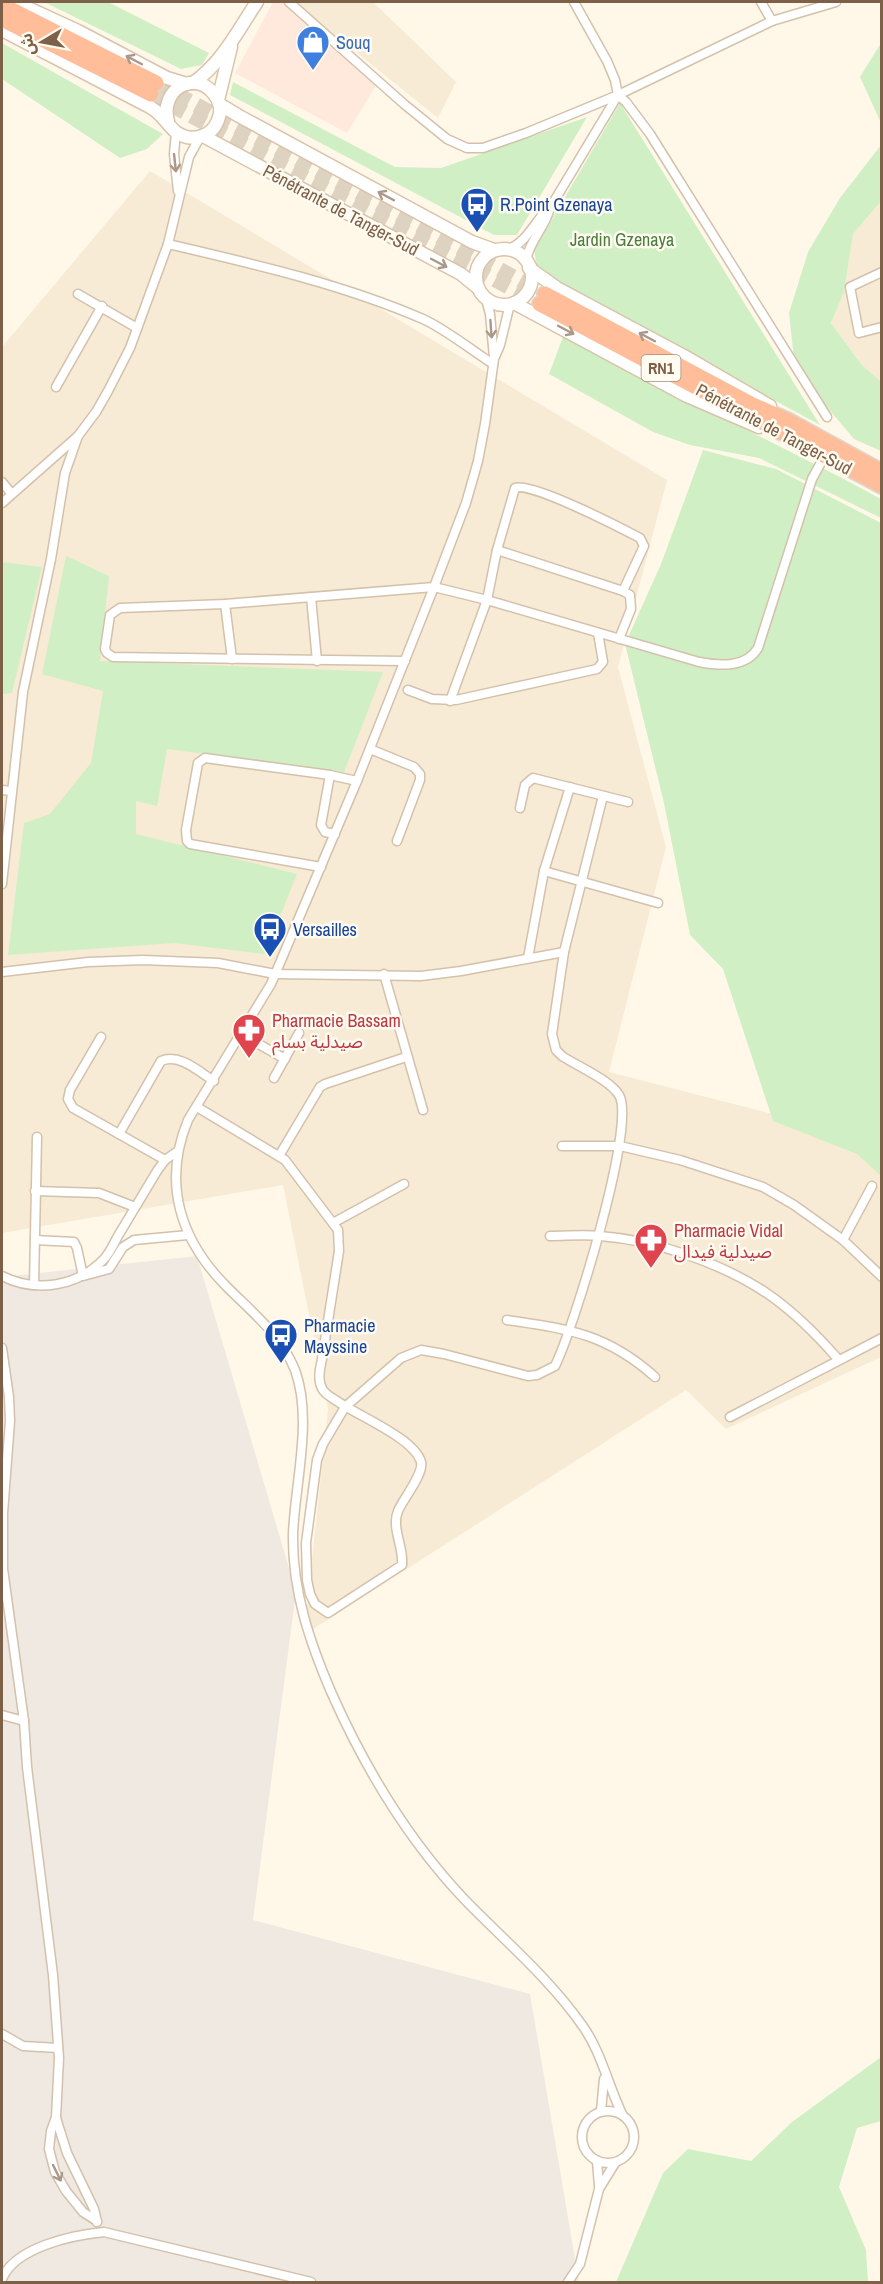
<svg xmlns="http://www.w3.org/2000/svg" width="883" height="2284" font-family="'Archivo Narrow','Noto Sans Arabic',sans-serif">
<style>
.residential{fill:#f7ebd5}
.commercial{fill:#ffe9dc}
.industrial{fill:#efe9e1}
.green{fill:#d1efc4}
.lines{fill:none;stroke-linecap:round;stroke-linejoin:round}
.highway-tunnel{stroke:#ded2c0;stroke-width:15;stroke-dasharray:15 8;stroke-linecap:butt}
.street-casing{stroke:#d3c1ac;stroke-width:11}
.secondary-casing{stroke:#d9c3ab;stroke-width:15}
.highway-casing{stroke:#ddd6cf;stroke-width:18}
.street{stroke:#fff;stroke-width:8}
.secondary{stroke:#fff;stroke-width:12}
.highway{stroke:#ffbd99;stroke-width:15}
.oneway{stroke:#aa9888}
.labels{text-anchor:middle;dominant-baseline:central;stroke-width:5;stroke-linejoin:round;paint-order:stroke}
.shield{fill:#fffbf1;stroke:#a48e7b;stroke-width:1.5}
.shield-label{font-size:16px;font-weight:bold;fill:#7d6048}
.shop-label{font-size:18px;fill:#366cbe;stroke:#fffbf1;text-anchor:start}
.transit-label{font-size:18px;fill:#164399;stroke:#fffbf1;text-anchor:start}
.street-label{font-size:18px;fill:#7d6048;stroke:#fffbf1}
.park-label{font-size:18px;fill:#497e3c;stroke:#fffbf1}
.health-label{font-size:18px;fill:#be3a42;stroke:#fffbf1;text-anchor:start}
</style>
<rect width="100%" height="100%" fill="#fff8e8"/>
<g class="residential">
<polygon points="294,2 373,2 456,82 438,118"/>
<polygon points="150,171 667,480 618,667 666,847 609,1072 784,1117 881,1163 881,1357 726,1429 686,1390 304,1635 328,1409 283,1185 2,1233 2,347"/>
<polygon points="881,201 881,382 861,364 831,323 844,292 853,234"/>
</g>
<polygon class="commercial" points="273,2 282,2 377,84 347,133 235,73"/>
<polygon class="industrial" points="197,1256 296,1592 253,1920 530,1994 579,2282 2,2282 2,1277"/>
<g class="green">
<polygon points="44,2 108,2 209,53 202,65 181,69"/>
<polygon points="2,43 163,134 147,149 120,158 2,79"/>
<polygon points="881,43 881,123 860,77"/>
<polygon points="233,82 395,167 441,168 587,117 517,235 494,235 230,95"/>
<polygon points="620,103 820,425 543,275 537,265 534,250"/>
<polygon points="881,145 881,201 853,234 844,292 831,323 861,364 881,382 881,451 854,439 827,407 796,377 789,313 808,252 840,198"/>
<polygon points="563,337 840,477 881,499 881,518 759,458 690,445 653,432 549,374"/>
<polygon points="703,450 776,469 881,523 881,1176 857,1154 773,1121 723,969 690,935 664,803 625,644 661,564"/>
<polygon points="66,556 109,576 100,661 383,672 344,772 167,749 157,806 136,801 136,834 297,874 265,954 174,943 8,955 24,823 50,814 91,763 103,691 42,674"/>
<polygon points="2,562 42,567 12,693 2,694"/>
<polygon points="881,2057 881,2121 857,2128 839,2187 866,2250 868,2282 616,2282 663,2173 688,2149 751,2161 792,2122"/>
</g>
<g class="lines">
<g class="highway-tunnel">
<polyline points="156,83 545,294"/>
<polyline points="151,94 540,304"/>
</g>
<defs>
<g id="street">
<polyline points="289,2 404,104 447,139 467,148 483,148 526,133 618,95 772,21 836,2"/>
<polyline points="574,2 607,61 615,80 618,95 626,102 650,134 827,417"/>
<polyline points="761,2 772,21"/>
<polyline points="176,132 174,154 178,191"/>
<path d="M168 244C254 264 342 284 423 319 447 330 471 350 493 364"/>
<path d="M509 249C527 242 535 221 549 208"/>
<path d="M526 261C529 241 545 228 550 208L618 95"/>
<polyline points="882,272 850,287 859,333 882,327"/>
<polyline points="78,294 137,328"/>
<polyline points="486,299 490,314 494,358"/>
<path d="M510 304 500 345 494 359 485 424 478 461 466 503 434 587 357 781 271 984 188 1120C162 1183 180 1240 227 1287 253 1313 281 1335 295 1370 313 1419 295 1483 293 1534 292 1591 310 1643 332 1694 365 1768 409 1841 465 1900 505 1941 549 1978 582 2025 601 2051 608 2085 622 2114"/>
<polyline points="56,387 102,306"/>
<polyline points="2,482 11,493"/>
<polyline points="2,503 78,436 96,412 108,391 130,348 168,244 189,157 200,137"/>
<polyline points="497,550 623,591 630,595 631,609 619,639"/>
<polyline points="311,597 317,661"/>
<polyline points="225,604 232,659"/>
<path d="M405 661 113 657 107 653 105 649 110 615 120 608 225 604 434 587 487 600 699 662C720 666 746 668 758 648L812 479 824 457"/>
<polyline points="408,690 432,699 456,700 597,669 603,662 598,633"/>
<path d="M450 701 487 600 497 550 515 488C530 481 621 528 640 538L644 546 623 591"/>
<polyline points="370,749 414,767 420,774 420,780 397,841"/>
<polyline points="330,775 321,825 325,832 335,834"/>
<polyline points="2,790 11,791"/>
<polyline points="520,808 525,785 533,778 628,802"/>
<polyline points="321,867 190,844 187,841 186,830 198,763 205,758 330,775 357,781"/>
<polyline points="544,871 658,903"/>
<polyline points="2,884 23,692 51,559 65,473 78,436"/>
<polyline points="528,958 544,871 570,787"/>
<polyline points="2,972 88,962 143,960 218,963 275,974 421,976 461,971 564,952"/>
<polyline points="384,974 423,1110"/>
<polyline points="241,1034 285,1059"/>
<polyline points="101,1037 70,1090 68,1099 73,1108 119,1134"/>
<polyline points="274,1078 299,1033"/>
<path d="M197 1107 285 1160 338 1230 339 1251 322 1359C320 1368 317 1381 323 1390 326 1395 333 1398 337 1401 358 1416 414 1438 421 1462 424 1474 403 1499 398 1511 391 1528 404 1547 402 1565L328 1613 315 1604 310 1594 307 1580 306 1543 317 1460 323 1444 345 1407 401 1358 421 1350 444 1354 528 1376 537 1375 555 1366C573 1330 637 1124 619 1095 610 1080 577 1066 562 1056L556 1050 552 1034 564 952 603 796"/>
<polyline points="562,1146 620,1146 680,1160 763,1187 794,1205 843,1240 882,1277"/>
<polyline points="279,1156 320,1087 325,1084 406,1057"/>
<path d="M165 1160 119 1134 161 1061C179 1053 198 1071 214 1081"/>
<polyline points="35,1191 99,1193 135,1207"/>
<polyline points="333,1223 404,1184"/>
<path d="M550 1236C567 1236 584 1234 600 1236 655 1240 722 1263 768 1294 794 1312 817 1335 838 1359"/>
<polyline points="35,1240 74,1242 77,1248 83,1276 109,1269 123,1247 134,1240 188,1235"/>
<polyline points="843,1240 872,1186"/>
<path d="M2 1276C36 1293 77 1287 104 1259 111 1252 115 1240 121 1231 133 1211 145 1191 157 1171L165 1160 178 1151"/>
<polyline points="34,1285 37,1137"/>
<path d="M507 1320C569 1329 607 1334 655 1377"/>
<polyline points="2,1348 9,1397 10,1421 3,1513 3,1569 24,1721 27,1767 53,1975 59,2058 56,2117 51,2131 49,2149 55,2172 66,2191 83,2212 97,2221"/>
<polyline points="730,1417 882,1338"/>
<polyline points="2,1715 24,1721"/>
<polyline points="2,2034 23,2046 58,2048"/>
<circle cx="608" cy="2137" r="26"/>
<polyline points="601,2111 604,2079"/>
<polyline points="56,2118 67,2153 94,2209 97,2222"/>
<polyline points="597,2161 599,2186"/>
<path d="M2 2279C15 2247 73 2235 104 2232L311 2282"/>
<polyline points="568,2282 580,2264 599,2189 615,2163"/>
</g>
<g id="secondary">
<polyline points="15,2 78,31 167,78 187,84"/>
<path d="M2 30 150 107C164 115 166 124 176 132 191 143 212 137 218 120 222 111 220 101 214 94 194 68 159 91 168 121"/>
<path d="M193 83C222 63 238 30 257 2"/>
<polyline points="218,100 231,47"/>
<polyline points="219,104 239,116 472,242 494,250"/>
<polyline points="203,136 461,274 477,287"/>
<circle cx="504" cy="277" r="28"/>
<polyline points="529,268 557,288 684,356 770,406"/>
<polyline points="514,303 685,395 759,427"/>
</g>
<g id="highway">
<polyline points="2,5 156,83"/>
<polyline points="2,19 151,94"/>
<polyline points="545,294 753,405 787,420 882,472"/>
<polyline points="540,304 882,486"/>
</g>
</defs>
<use href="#street" class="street-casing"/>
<use href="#secondary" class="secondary-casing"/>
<use href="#highway" class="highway-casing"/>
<use href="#street" class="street"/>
<use href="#secondary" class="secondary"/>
<use href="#highway" class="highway"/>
</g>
<defs><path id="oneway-shaft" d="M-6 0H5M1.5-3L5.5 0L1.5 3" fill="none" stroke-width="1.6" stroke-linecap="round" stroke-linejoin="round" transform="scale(1.5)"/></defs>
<g class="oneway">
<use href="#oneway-shaft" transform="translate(134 60) rotate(-152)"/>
<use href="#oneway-shaft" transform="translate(175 163) rotate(84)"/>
<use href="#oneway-shaft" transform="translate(386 196) rotate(-152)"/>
<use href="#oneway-shaft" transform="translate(439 263) rotate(28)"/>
<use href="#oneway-shaft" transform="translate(491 329) rotate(86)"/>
<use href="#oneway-shaft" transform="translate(566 330) rotate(28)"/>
<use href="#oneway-shaft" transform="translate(647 337) rotate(-152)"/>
<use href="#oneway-shaft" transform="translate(57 2173) rotate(64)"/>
</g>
<defs>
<symbol id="shop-pin" viewBox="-11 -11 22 30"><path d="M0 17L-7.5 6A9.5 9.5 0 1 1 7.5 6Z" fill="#3f7fe0" stroke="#fffbf1"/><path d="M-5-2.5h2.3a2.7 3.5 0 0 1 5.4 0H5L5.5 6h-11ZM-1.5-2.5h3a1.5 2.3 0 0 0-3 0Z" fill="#fff"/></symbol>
<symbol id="bus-pin" viewBox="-11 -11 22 30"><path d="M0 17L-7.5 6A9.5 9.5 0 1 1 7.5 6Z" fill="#1a4fb4" stroke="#fffbf1"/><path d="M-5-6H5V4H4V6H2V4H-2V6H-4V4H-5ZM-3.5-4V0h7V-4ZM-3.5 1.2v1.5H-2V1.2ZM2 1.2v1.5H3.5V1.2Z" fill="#fff"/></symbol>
<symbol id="pharmacy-pin" viewBox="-11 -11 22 30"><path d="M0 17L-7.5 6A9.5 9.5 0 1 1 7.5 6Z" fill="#e0444e" stroke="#fffbf1"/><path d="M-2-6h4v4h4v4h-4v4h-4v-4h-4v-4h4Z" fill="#fff"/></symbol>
</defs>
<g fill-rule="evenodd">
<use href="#shop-pin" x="294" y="23" width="38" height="52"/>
<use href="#bus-pin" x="458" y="185" width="38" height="52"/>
<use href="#bus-pin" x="251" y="910" width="38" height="52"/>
<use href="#pharmacy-pin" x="230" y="1011" width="38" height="52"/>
<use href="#pharmacy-pin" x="632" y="1221" width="38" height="52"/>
<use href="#bus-pin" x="262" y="1316" width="38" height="52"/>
</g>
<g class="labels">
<rect class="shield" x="641.5" y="355" width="39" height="26" rx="4.5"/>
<g class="shield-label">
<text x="661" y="368">RN1</text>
</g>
<g class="shop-label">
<text x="336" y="42">Souq</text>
</g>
<g class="transit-label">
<text x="500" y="204">R.Point Gzenaya</text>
<text x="293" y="929">Versailles</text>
<text x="304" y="1325">Pharmacie<tspan x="304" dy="21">Mayssine</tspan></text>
</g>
<g class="street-label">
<text transform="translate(341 210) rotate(28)">Pénétrante de Tanger-Sud</text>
<text transform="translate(774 429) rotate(28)">Pénétrante de Tanger-Sud</text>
</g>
<g class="park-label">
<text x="622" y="239">Jardin Gzenaya</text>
</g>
<g class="health-label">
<text x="272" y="1020">Pharmacie Bassam<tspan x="272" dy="21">صيدلية بسام</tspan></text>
<text x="674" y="1230">Pharmacie Vidal<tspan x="674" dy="21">صيدلية فيدال</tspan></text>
</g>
</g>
<rect width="883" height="2284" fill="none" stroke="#7d6048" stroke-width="6"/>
<g transform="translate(42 42) rotate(260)" stroke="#fffbf1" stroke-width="4.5" paint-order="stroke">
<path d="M0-4.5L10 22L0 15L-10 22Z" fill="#7d6048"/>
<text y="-9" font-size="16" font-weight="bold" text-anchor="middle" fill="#7d6048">ش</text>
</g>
</svg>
